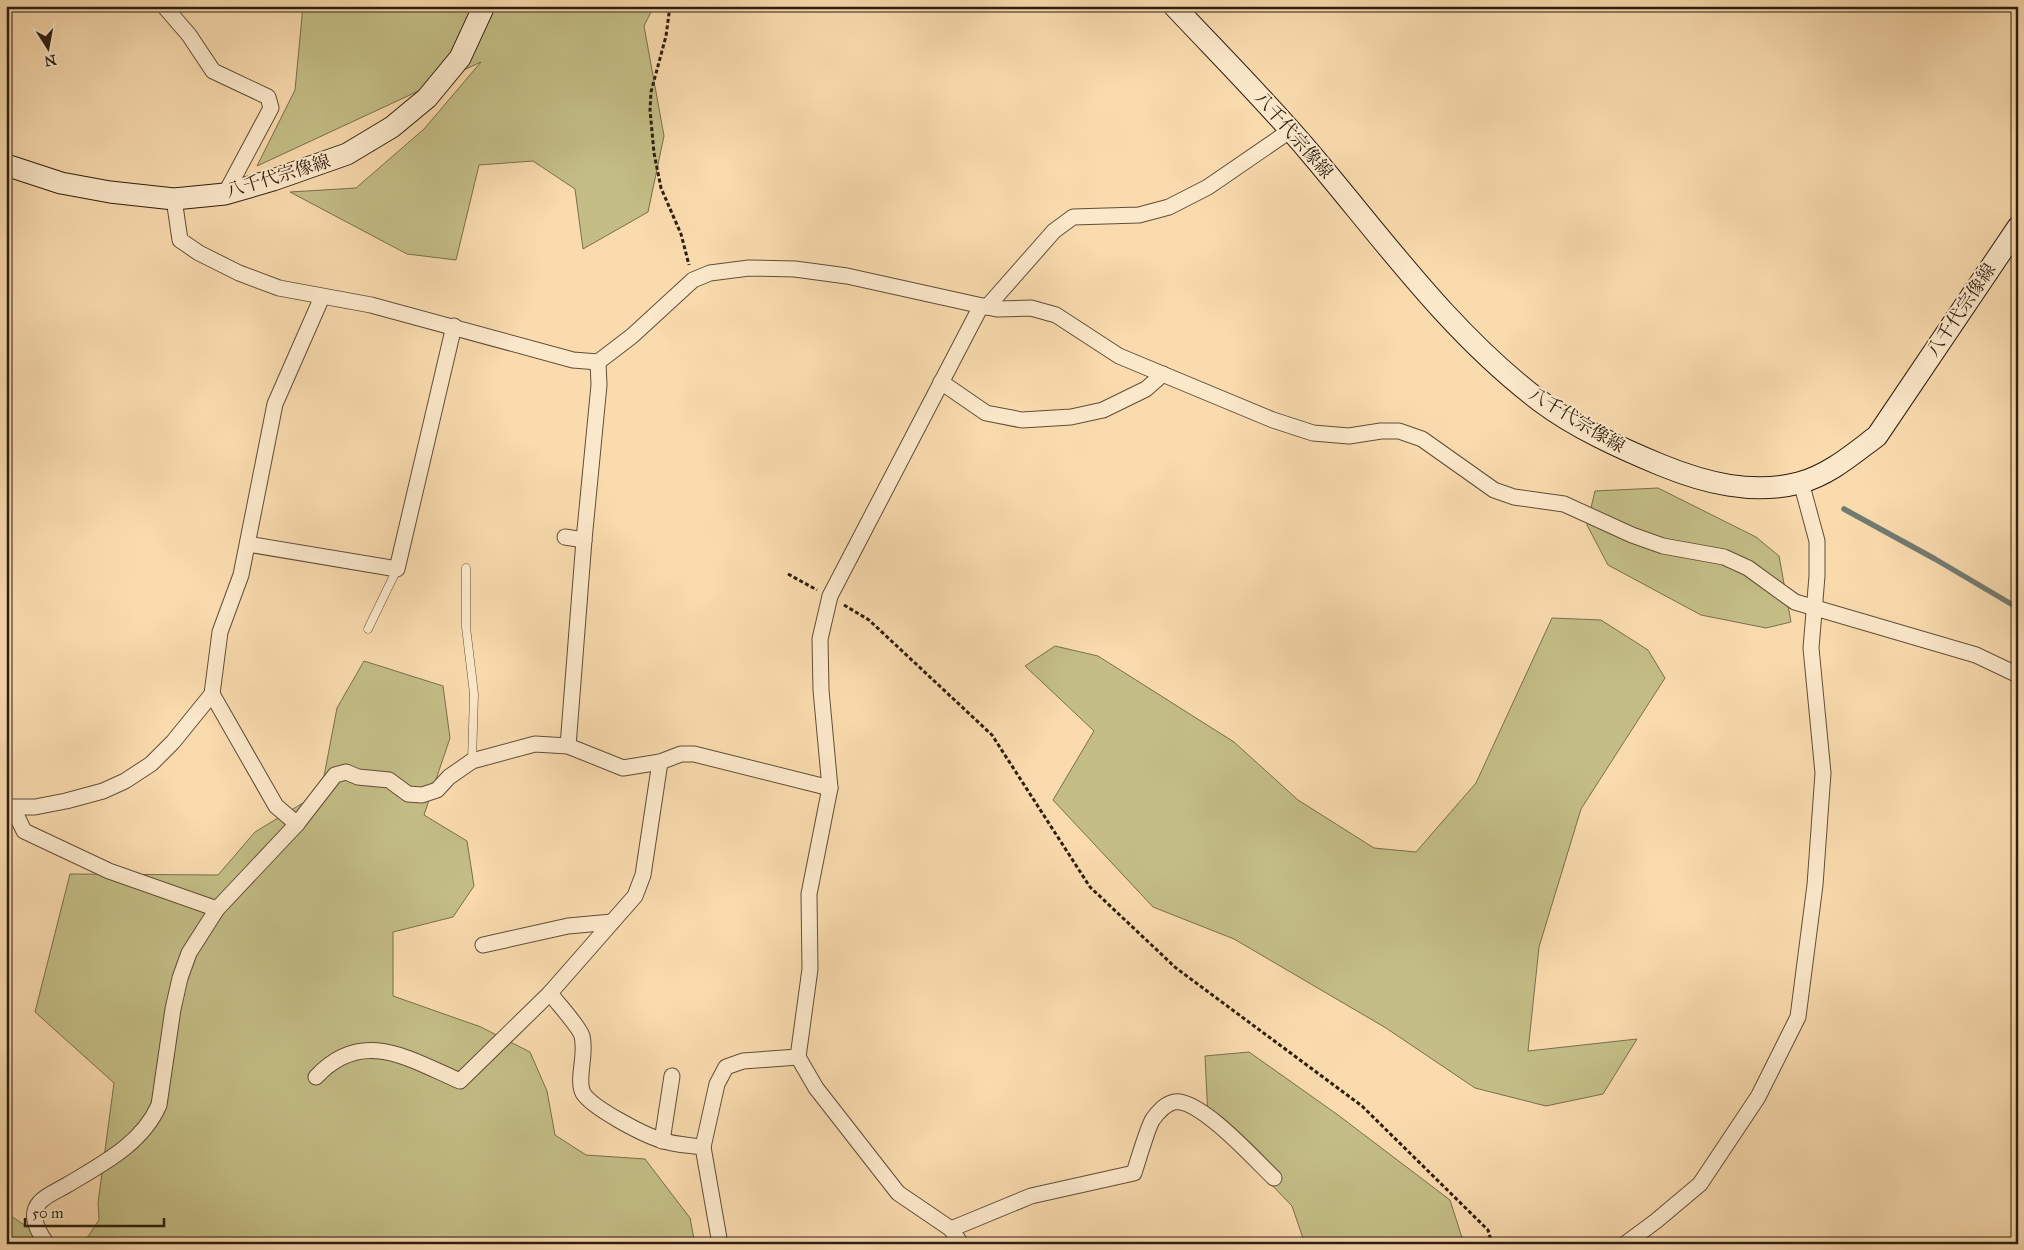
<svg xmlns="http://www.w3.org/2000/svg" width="2024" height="1250" font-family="'IM FELL Great Primer','Noto Serif JP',serif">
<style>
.green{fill:#c4be86;stroke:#796e4b}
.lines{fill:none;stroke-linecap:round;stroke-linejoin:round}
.stream{stroke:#727b71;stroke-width:5.5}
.lane-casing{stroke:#614d38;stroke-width:9}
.street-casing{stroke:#614d38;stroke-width:17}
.secondary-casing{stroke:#2e1e10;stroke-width:23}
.path{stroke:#2e1e10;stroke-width:3;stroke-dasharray:4 2.5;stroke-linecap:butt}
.lane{stroke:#fbe8ca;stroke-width:8}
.street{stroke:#fbe8ca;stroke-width:15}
.secondary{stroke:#fbe8ca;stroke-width:21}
.labels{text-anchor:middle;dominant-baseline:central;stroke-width:4;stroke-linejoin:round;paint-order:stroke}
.street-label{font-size:18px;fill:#2e1e10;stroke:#fbe8ca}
</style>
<rect width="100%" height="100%" fill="#f9dbae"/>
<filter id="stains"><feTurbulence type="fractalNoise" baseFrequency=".004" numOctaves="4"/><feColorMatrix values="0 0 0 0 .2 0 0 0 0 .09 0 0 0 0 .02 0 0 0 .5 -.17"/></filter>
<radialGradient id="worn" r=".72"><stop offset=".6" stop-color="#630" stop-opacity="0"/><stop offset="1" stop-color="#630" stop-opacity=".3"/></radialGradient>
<g class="green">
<polygon points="303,6 654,6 644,26 664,136 648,212 583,249 575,189 533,161 479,165 456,260 407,254 290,192 356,188 424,129 481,62 257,166 295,90"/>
<polygon points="1658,488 1756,537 1779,556 1791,622 1766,628 1701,615 1608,565 1587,525 1595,491"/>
<polygon points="1552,618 1601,620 1648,650 1665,678 1581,809 1539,947 1528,1051 1637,1039 1603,1094 1546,1106 1475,1088 1386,1028 1234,939 1153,907 1053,800 1094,731 1025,666 1055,646 1098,656 1234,742 1298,800 1374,848 1416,852 1476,783"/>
<polygon points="364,661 443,686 450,738 424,815 467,841 474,886 453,917 393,932 393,996 481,1027 530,1052 547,1091 555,1135 586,1155 645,1159 690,1218 695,1244 83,1244 99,1220 98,1203 114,1083 35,1012 70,874 218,875 255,832 321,792 337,708"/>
<polygon points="1249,1052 1338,1115 1450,1200 1464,1244 1305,1244 1292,1206 1208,1119 1205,1056"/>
<polygon points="6,1213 54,1244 6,1244"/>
</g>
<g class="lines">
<polyline class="stream" points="1844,509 1935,559 2018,608"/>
<defs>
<g id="lane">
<polyline points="466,568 466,627 474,694 472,761"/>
<polyline points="368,629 397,569"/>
</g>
<g id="street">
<polyline points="164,6 189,35 213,71 268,97 271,108 225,194"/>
<polyline points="174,199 180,240 199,253 239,273 279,288 371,305 573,360 598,362 632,336 693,280 710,273 749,268 795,269 847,276 987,307 997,309 1031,308 1056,315 1119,356 1273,420 1313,433 1349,436 1381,431 1399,431 1422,439 1494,490 1514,497 1564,504 1632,535 1663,546 1724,557 1748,568 1795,602 1976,655 2018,675"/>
<polyline points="987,307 1054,231 1073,217 1139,215 1169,207 1208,187 1291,130"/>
<polyline points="941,382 986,413 1022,420 1071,417 1103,410 1146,389 1163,374"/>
<polyline points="565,537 584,540"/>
<polyline points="248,544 397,569 454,326"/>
<polyline points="212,694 276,806 297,824"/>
<polyline points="568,746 584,540 599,385 598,362"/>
<polyline points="6,807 35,807 66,801 103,791 125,781 151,764 173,742 212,694 220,632 241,575 275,404 322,297"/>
<polyline points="6,815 13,808 24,831 109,871 217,909"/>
<polyline points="483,945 568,926 612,922"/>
<path d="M550 993C557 1003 579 1026 582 1036 587 1055 576 1079 583 1093 592 1108 644 1135 661 1140 674 1145 689 1145 703 1147"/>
<path d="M316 1077C362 1027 409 1059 460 1081L550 993 635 896 643 875 660 762"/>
<polyline points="662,1141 672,1076"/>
<path d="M951 1229 1031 1196 1134 1173C1138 1161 1148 1126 1153 1119 1159 1111 1165 1104 1174 1102 1199 1097 1256 1161 1274 1178"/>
<path d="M47 1244C38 1232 28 1215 40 1202 46 1195 59 1190 67 1185 102 1164 142 1144 159 1105L173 1009 180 978 189 953 217 909 297 824 335 775 346 772 358 777 389 780 408 794 422 795 437 790 449 777 472 761 535 744 568 746 623 768 660 762 681 754H694L830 788"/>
<polyline points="720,1244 703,1147 717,1084 726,1067 743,1061 798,1057"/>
<polyline points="961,1244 951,1229 898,1193 816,1088 798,1057 810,969 809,894 830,788 821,690 820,639 830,596 981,306"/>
<polyline points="1625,1244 1656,1221 1700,1184 1758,1097 1798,1017 1815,885 1823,773 1811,648 1817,576 1817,541 1801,482"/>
</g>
<g id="secondary">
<path d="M1174 6C1220 55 1268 103 1311 154 1383 239 1450 333 1540 401 1576 428 1620 448 1661 465 1705 483 1752 495 1799 483 1829 475 1853 454 1877 436L2018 227"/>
<polyline points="6,165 61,183 110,192 174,199 225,194 273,180 347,154 392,127 427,98 460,58 484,6"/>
</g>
</defs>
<use href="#lane" class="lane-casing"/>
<use href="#street" class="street-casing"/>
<use href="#secondary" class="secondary-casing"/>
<g class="path">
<polyline points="670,6 666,36 651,92 650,110 654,153 661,188 681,234 689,265"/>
<polyline points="788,574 817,590"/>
<polyline points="844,605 869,620 992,735 1090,887 1176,968 1362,1106 1488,1230 1492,1244"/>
</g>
<use href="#lane" class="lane"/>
<use href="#street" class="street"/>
<use href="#secondary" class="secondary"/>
</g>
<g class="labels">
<g class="street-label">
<text transform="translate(1294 135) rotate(49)">八千代宗像線</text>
<text transform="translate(278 176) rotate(-17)">八千代宗像線</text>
<text transform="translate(1961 310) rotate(-56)">八千代宗像線</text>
<text transform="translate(1577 420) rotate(31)">八千代宗像線</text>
</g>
</g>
<rect width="2024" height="1250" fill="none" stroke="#f9dbae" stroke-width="25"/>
<rect x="8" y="8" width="2009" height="1235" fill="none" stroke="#2e1e10" stroke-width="2.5"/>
<rect x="12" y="12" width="1999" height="1225" fill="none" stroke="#2e1e10"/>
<g transform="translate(48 48) rotate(169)" stroke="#fbe8ca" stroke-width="4" paint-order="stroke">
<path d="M0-4L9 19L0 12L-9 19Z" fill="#2e1e10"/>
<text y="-8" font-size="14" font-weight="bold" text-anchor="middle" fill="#2e1e10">N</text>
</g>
<path d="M25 1218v8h139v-8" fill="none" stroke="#2e1e10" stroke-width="2.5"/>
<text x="32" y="1218" font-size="15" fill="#2e1e10" stroke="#fbe8ca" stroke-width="4" paint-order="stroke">50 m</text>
<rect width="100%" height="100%" filter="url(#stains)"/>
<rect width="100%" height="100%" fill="url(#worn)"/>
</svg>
